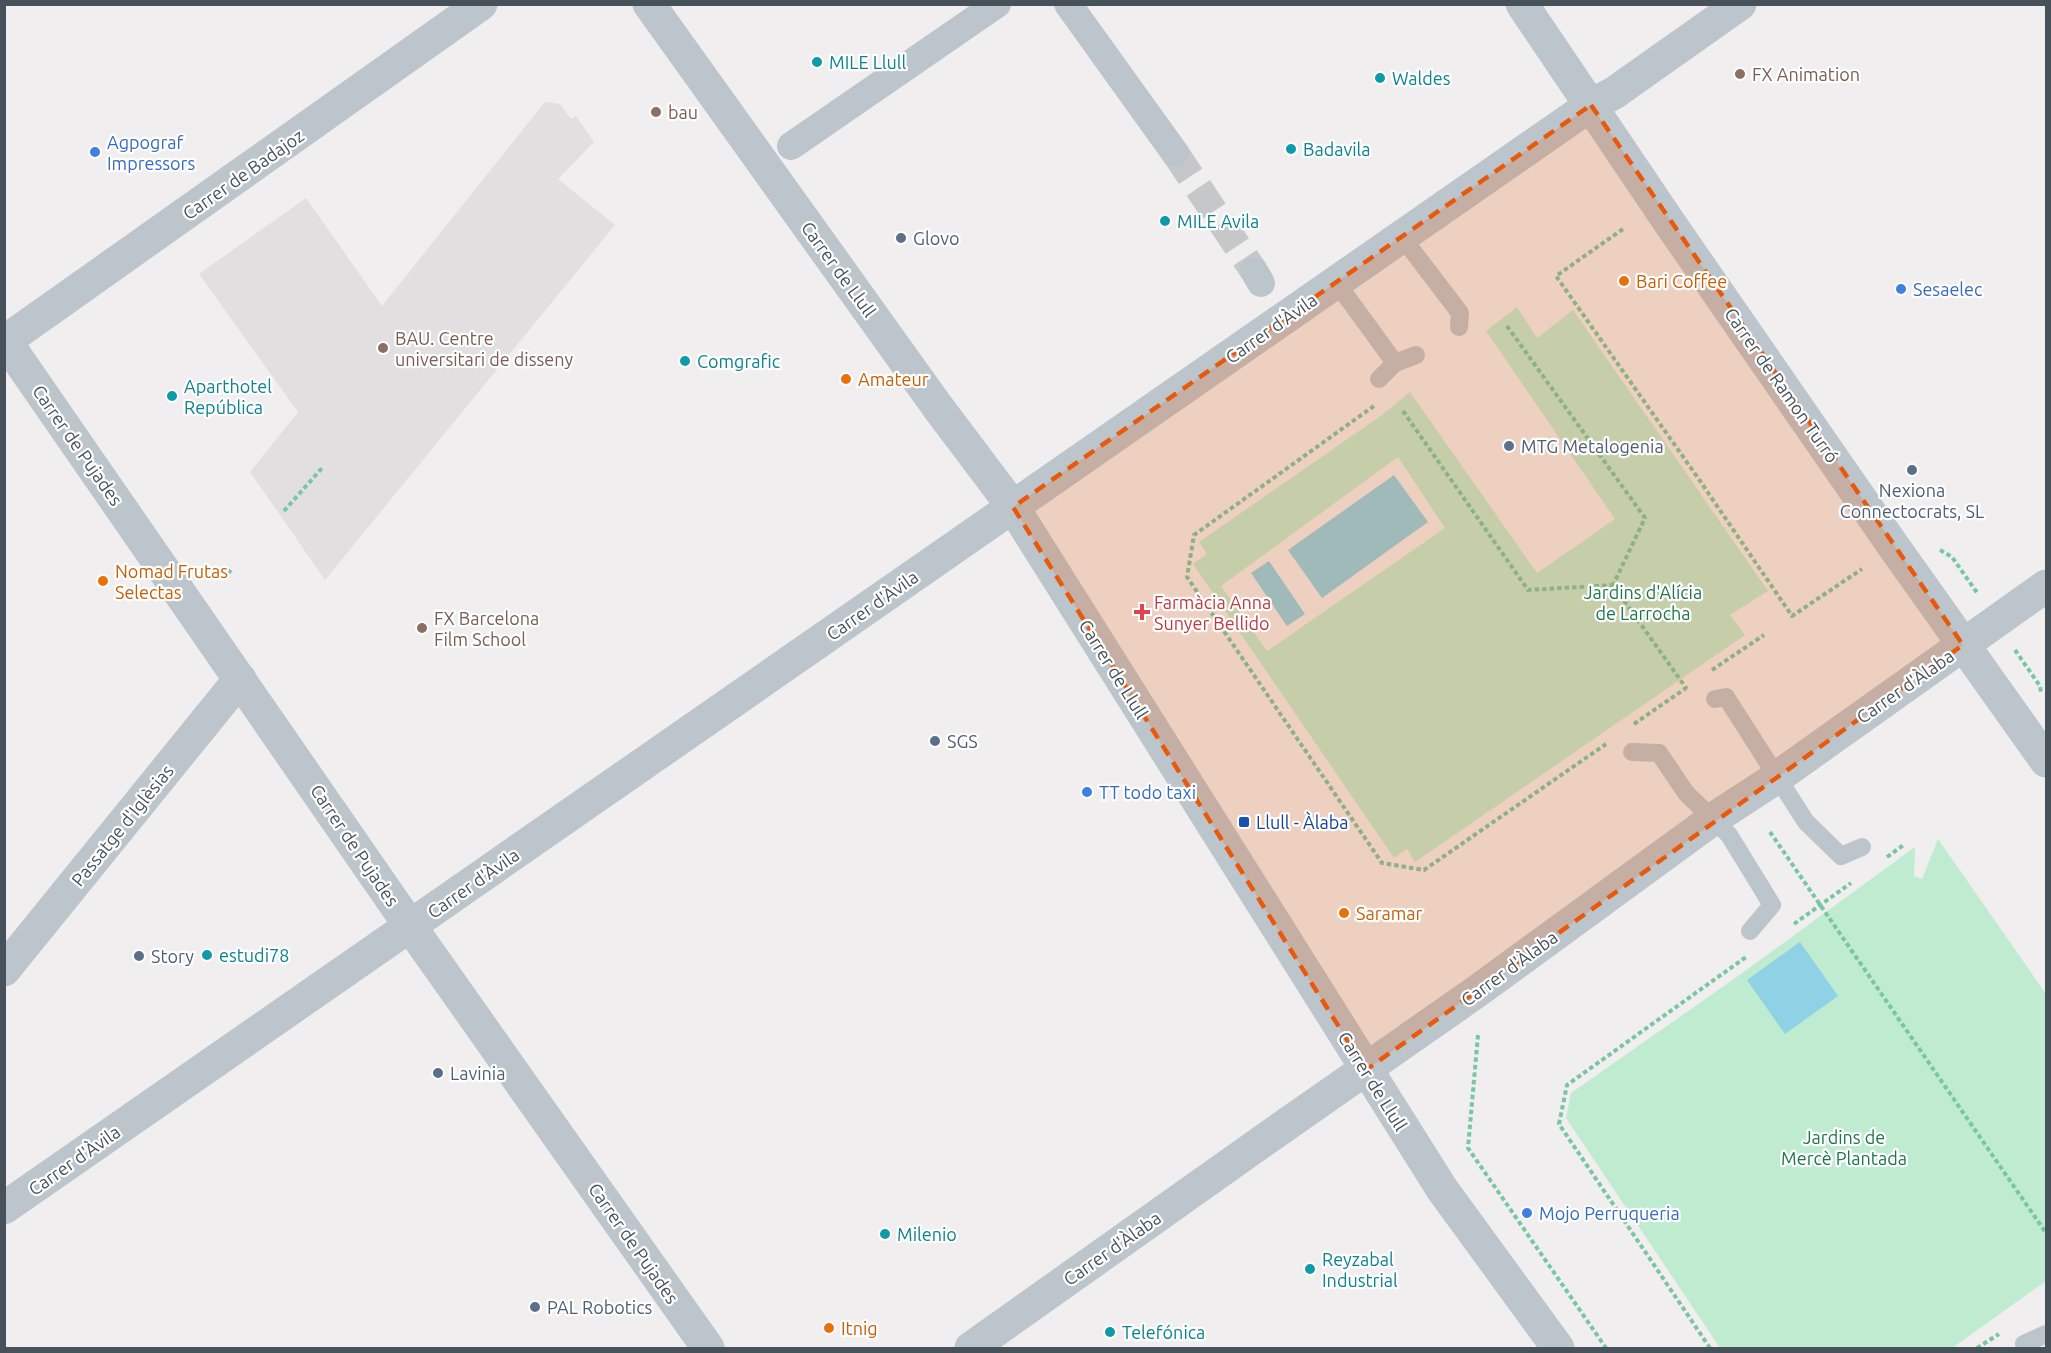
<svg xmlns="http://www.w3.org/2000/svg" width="2051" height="1353" font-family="Ubuntu,sans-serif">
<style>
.education{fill:#e1dfdf}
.green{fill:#bfebd1;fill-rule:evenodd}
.water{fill:#8fd1e5}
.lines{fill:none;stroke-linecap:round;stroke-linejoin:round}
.pedestrian-tunnel{stroke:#c6c7c9;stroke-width:28;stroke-dasharray:28 14;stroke-linecap:butt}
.path{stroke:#79c7a2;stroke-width:4;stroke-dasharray:4.5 3;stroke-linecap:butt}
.service{stroke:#bdc5cc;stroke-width:18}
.pedestrian{stroke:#bdc5cc;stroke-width:28}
.minor{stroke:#bdc5cc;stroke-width:33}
.tertiary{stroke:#bdc5cc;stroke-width:33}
.marked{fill:#e8590c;fill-opacity:0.2;stroke:#e8590c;stroke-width:4.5;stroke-dasharray:12 8;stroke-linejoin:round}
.culture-dot{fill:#0f9aa8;stroke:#fff;stroke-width:2}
.education-dot{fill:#8d6e63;stroke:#fff;stroke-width:2}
.shop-dot{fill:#3f7fe0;stroke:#fff;stroke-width:2}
.service-dot{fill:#5c6f8a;stroke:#fff;stroke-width:2}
.food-dot{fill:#e8710a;stroke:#fff;stroke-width:2}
.health-dot{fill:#e0444e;stroke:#fff;stroke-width:2}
.transit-dot{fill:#1a4fb4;stroke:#fff;stroke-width:2}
.labels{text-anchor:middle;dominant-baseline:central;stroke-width:4.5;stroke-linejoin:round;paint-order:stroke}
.culture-label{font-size:18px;fill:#0d838f;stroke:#fff;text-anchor:start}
.education-label{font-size:18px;fill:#785e54;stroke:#fff;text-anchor:start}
.shop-label{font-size:18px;fill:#366cbe;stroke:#fff;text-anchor:start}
.street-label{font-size:18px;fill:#47515a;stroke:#fff}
.service-label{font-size:18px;fill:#4e5e75;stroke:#fff;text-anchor:start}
.food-label{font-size:18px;fill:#c56008;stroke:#fff;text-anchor:start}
.park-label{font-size:18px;fill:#1d764c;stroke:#fff}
.health-label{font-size:18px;fill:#be3a42;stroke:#fff;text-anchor:start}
.transit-label{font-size:18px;fill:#164399;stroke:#fff;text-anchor:start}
</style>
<rect width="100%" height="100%" fill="#f0eeee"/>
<polygon class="education" points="545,102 560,104 571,119 576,116 594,142 558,179 615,225 325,580 250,472 298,412 199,274 306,198 382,306"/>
<g class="green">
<path d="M1517 307 1537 338 1573 310 1768 591 1730 615 1745 635 1415 862 1407 849 1394 858 1193 564 1207 554 1199 542 1382 415 1410 392 1537 573 1615 519 1486 331ZM1398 457 1445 528 1267 651 1221 586Z"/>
<polygon points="1938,839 2046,994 2046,1281 1952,1348 1720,1348 1566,1118 1571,1093 1734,979 1915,847 1914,876 1922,879"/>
</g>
<g class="water">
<polygon points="1394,475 1428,522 1322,598 1288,550"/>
<polygon points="1269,561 1305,614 1287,626 1251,573"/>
<polygon points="1800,942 1838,996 1785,1034 1747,980"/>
</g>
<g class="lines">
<polyline class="pedestrian-tunnel" points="1175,153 1254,271"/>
<g class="path">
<polyline points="1623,229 1556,276 1698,478 1792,616 1862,569"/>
<polyline points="1507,326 1645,518 1613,585 1686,688"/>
<polyline points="1374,406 1194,535 1187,577 1382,863 1424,870 1606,744"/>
<polyline points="1403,411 1528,590 1613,585"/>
<polyline points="284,511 322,468"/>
<polyline points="1940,550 1952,557 1978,594"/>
<polyline points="223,579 231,570"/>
<polyline points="2015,650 2040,686 2041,692"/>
<polyline points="1712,670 1764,635"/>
<polyline points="1634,724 1686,688 1688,691"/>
<polyline points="1770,832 2046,1233"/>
<polyline points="1887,857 1905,844"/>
<polyline points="1794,924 1851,883"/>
<polyline points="1478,1035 1468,1148 1606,1348"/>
<polyline points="1710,1348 1559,1124 1567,1085 1746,957"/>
<polyline points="1977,1348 1999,1334"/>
</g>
<g class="service">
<polyline points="1402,237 1460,313 1459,327"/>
<polyline points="1336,282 1395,363 1416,355"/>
<polyline points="1379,379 1395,363"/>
<polyline points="1715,699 1726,697 1806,822 1841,856 1862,847"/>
<polyline points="1632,752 1659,753 1686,793 1729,835 1772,905 1750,931"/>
<polyline points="2024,1344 2046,1334"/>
</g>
<g class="pedestrian">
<polyline points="1068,4 1175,153"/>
<polyline points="791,146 997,4"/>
<polyline points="1254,271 1261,283"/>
</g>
<g class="minor">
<polyline points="1522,4 1669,222 1894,547 2046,761"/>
<polyline points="4,339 410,926 708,1348"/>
<polyline points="4,970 240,679"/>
<polyline points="4,1208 1591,105 1614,93 1740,4"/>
<polyline points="971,1348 1270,1136 1476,992 1713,819 1776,778 2046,586"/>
</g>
<g class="tertiary">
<polyline points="649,4 937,406 1013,507 1442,1189 1558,1348"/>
<polyline points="4,342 481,4"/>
</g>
</g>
<path class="marked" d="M1591 105 1963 645 1366 1070 1013 507Z"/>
<g class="culture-dot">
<circle cx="817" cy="62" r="6"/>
<circle cx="1380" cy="78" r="6"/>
<circle cx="1291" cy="149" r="6"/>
<circle cx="1165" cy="221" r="6"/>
<circle cx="685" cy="361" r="6"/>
<circle cx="172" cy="396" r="6"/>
<circle cx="207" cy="955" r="6"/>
<circle cx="885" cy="1234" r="6"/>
<circle cx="1310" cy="1269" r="6"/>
<circle cx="1110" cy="1332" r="6"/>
</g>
<g class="education-dot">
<circle cx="1740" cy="74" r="6"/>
<circle cx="656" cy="112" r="6"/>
<circle cx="383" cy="348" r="6"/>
<circle cx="422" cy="628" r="6"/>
</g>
<g class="shop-dot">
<circle cx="95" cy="152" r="6"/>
<circle cx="1901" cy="289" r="6"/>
<circle cx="1087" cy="792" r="6"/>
<circle cx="1527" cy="1213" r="6"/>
</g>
<g class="service-dot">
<circle cx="901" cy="238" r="6"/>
<circle cx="1509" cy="446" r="6"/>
<circle cx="1912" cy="470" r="6"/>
<circle cx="935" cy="741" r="6"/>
<circle cx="139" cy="956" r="6"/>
<circle cx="438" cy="1073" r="6"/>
<circle cx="535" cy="1307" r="6"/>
</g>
<g class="food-dot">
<circle cx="1624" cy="281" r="6"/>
<circle cx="846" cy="379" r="6"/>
<circle cx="103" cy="581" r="6"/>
<circle cx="1344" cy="913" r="6"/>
<circle cx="829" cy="1328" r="6"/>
</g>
<path class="health-dot" d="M1139 603h6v6h6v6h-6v6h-6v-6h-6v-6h6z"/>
<rect class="transit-dot" x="1238" y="816" width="12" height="12" rx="3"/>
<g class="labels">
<g class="culture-label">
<text x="829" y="62">MILE Llull</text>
<text x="1392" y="78">Waldes</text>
<text x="1303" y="149">Badavila</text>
<text x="1177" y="221">MILE Avila</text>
<text x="697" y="361">Comgrafic</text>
<text x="184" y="386">Aparthotel<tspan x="184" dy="21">República</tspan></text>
<text x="219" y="955">estudi78</text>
<text x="897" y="1234">Milenio</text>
<text x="1322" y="1259">Reyzabal<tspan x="1322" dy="21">Industrial</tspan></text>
<text x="1122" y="1332">Telefónica</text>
</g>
<g class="education-label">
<text x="1752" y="74">FX Animation</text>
<text x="668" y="112">bau</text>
<text x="395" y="338">BAU. Centre<tspan x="395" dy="21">universitari de disseny</tspan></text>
<text x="434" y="618">FX Barcelona<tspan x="434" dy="21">Film School</tspan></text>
</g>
<g class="shop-label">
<text x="107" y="142">Agpograf<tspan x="107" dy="21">Impressors</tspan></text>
<text x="1913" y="289">Sesaelec</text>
<text x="1099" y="792">TT todo taxi</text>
<text x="1539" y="1213">Mojo Perruqueria</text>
</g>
<g class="street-label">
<text transform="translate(243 174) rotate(-35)">Carrer de Badajoz</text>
<text transform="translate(839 269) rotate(54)">Carrer de Llull</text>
<text transform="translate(1271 328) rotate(-35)">Carrer d'Àvila</text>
<text transform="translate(1782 385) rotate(55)">Carrer de Ramon Turró</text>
<text transform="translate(78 445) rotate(55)">Carrer de Pujades</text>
<text transform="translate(872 605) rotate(-35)">Carrer d'Àvila</text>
<text transform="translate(1114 669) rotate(58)">Carrer de Llull</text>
<text transform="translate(1905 686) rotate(-35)">Carrer d'Àlaba</text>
<text transform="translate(122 825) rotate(-51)">Passatge d'Iglèsias</text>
<text transform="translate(355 845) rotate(56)">Carrer de Pujades</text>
<text transform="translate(473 883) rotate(-35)">Carrer d'Àvila</text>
<text transform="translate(1509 968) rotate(-36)">Carrer d'Àlaba</text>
<text transform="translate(1373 1081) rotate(58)">Carrer de Llull</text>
<text transform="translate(74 1160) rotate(-35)">Carrer d'Àvila</text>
<text transform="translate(634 1243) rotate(55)">Carrer de Pujades</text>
<text transform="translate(1112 1248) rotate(-35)">Carrer d'Àlaba</text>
</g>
<g class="service-label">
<text x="913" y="238">Glovo</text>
<text x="1521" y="446">MTG Metalogenia</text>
<text x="1912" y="490" text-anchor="middle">Nexiona<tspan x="1912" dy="21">Connectocrats, SL</tspan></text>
<text x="947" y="741">SGS</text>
<text x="151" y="956">Story</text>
<text x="450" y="1073">Lavinia</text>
<text x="547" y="1307">PAL Robotics</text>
</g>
<g class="food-label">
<text x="1636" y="281">Bari Coffee</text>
<text x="858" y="379">Amateur</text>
<text x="115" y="571">Nomad Frutas<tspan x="115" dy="21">Selectas</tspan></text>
<text x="1356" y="913">Saramar</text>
<text x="841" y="1328">Itnig</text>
</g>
<g class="park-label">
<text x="1643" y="592">Jardins d'Alícia<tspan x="1643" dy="21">de Larrocha</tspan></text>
<text x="1844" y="1137">Jardins de<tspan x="1844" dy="21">Mercè Plantada</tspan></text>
</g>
<g class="health-label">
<text x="1154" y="602">Farmàcia Anna<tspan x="1154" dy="21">Sunyer Bellido</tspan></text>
</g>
<g class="transit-label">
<text x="1256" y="822">Llull - Àlaba</text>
</g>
</g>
<rect width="2051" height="1353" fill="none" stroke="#47515a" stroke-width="12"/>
</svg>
